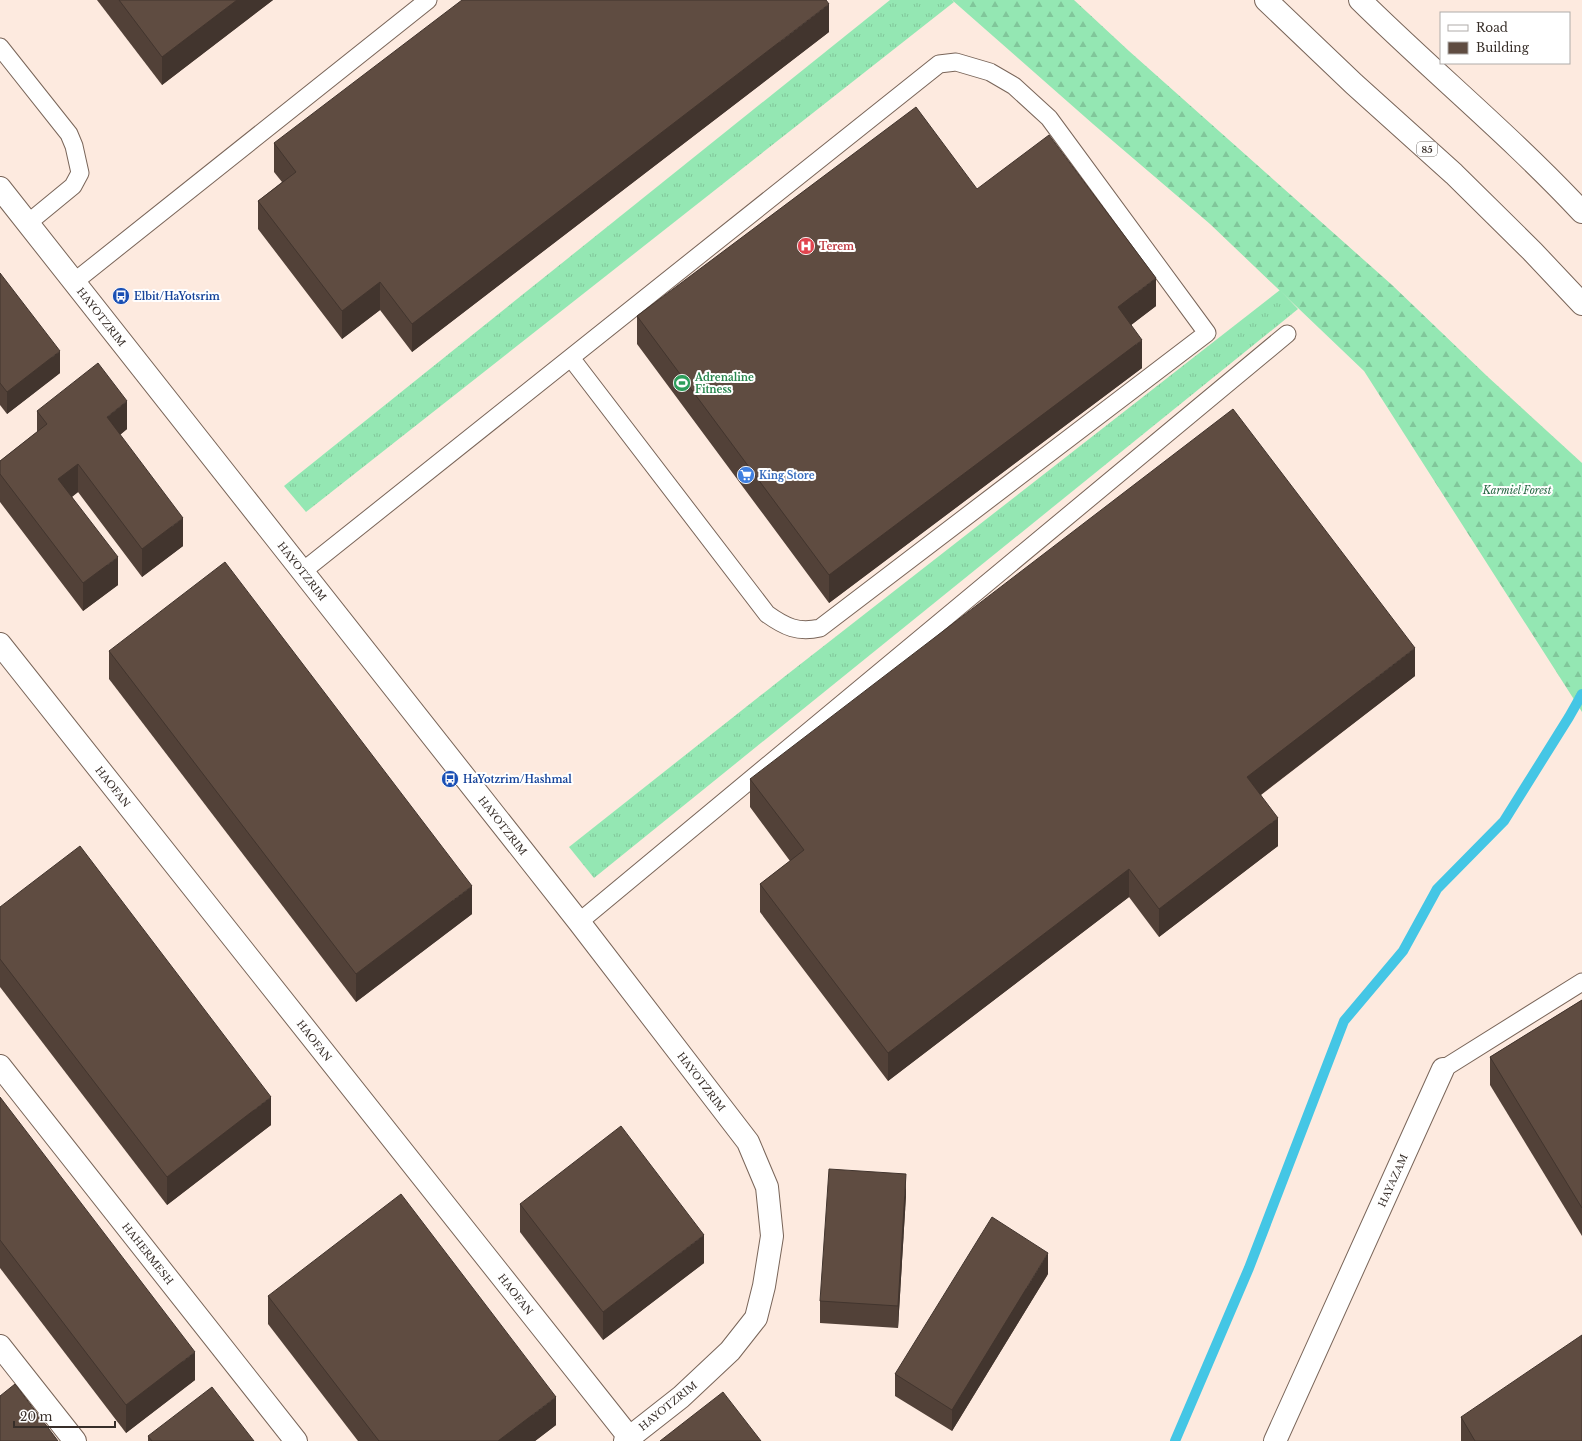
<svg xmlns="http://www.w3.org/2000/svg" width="1582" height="1441" font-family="'Libre Baskerville',serif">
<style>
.grass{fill:url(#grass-tufts)}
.forest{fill:url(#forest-firs)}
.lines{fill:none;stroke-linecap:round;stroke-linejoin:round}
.stream{stroke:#44c6e5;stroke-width:10}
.lane-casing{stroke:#796559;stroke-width:19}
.street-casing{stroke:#796559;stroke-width:24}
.highway-casing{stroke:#796559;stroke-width:24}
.lane{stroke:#fff;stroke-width:17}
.street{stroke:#fff;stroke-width:22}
.highway{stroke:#fff;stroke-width:22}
.wall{fill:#524138}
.shaded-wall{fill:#42352e}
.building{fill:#5f4c41;stroke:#42352e}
.labels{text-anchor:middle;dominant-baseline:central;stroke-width:4;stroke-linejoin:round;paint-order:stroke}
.shield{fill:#fff;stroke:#736d69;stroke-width:1}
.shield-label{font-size:9px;font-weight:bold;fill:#372e29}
.health-label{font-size:10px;font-weight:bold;fill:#be3a42;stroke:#fff;text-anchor:start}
.transit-label{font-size:10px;font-weight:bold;fill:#164399;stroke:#fff;text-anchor:start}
.street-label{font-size:10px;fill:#372e29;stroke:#fff}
.leisure-label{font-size:10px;font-weight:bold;fill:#27864d;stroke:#fff;text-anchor:start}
.shop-label{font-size:10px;font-weight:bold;fill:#366cbe;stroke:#fff;text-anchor:start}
.park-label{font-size:10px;font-style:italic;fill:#256642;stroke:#fff}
</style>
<defs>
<pattern id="grass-tufts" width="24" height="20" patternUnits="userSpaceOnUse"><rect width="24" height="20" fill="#94e7b3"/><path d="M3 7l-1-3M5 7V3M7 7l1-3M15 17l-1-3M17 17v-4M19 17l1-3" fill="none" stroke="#80c69a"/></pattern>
<pattern id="forest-firs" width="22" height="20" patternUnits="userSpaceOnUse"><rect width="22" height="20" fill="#94e7b3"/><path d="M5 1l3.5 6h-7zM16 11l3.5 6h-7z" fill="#80c69a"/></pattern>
</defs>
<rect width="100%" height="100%" fill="#fdeadf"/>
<g class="grass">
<polygon points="890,0 952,0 954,2 306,512 284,486"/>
<polygon points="1280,290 1298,309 594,878 569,847 784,677"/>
</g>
<polygon class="forest" points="952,0 1074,0 1129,51 1392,285 1488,377 1582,463 1582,712 1364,371 1210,224 1093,124"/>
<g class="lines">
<polyline class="stream" points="1175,1441 1249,1268 1344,1021 1403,951 1437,889 1504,821 1569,717 1582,694"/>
<defs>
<g id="lane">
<polyline points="0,47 69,134 74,146 80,173 73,186 28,223"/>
<polyline points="74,282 428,0"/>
<path d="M303 571 939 64 956 62 990 72 1014 86 1049 118 1207 333 820 628C798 633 785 627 767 614L571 358"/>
<polyline points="579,922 1287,334"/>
<polyline points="1443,1069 1582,982"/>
</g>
<g id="street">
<path id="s1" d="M0 188 579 922 748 1142 767 1187 772 1236 764 1286 756 1318 730 1351 681 1397 625 1441"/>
<path id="s2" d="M0 644 629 1437"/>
<path id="s3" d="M0 1066 296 1441"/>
<polyline points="0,1346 75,1441"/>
<path id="s4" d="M1275 1441 1443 1069"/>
</g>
<g id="highway">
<polyline points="1266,0 1354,84 1454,174 1532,251 1582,304"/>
<path d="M1360 0C1433 72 1512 137 1582 212"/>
</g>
</defs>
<use href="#lane" class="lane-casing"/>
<use href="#street" class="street-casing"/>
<use href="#highway" class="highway-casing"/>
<use href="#lane" class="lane"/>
<use href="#street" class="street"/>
<use href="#highway" class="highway"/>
</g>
<g class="wall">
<polygon points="97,0 273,0 162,85"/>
<polygon points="829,32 412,352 380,310 342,339 258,229 258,201 282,182 274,172 274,143"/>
<polygon points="977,189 1156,306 1131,325 1142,368 829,603 637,344 637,316"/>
<polygon points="0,273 60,373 7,414 0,405"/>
<polygon points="37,411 127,429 120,435 183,546 142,577 78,492 72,497 118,585 83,611 0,502 0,461 37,432"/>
<polygon points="109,651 472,914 356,1002 109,679"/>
<polygon points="1415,676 1261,795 1278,846 1159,937 1129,897 888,1081 760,912 760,884 790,861 750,807 750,779"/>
<polygon points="0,907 271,1125 167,1205 0,987"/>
<polygon points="1582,1000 1582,1236 1490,1085 1490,1057"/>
<polygon points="0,1097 195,1380 126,1433 0,1268"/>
<polygon points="906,1195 898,1328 820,1323 820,1301"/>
<polygon points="520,1204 704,1263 603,1340 520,1232"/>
<polygon points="1048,1274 952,1431 895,1396 895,1374"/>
<polygon points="268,1296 556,1425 535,1441 358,1441 268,1324"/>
<polygon points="1461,1417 1582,1441 1461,1441"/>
<polygon points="148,1436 254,1441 148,1441"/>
</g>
<g class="shaded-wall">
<polygon points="237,0 273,0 162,85 162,57"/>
<polygon points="829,4 829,32 412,352 412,324"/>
<polygon points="1156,278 1156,306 1118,335 1118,307"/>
<polygon points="380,282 380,310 342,339 342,311"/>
<polygon points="1142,340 1142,368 829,603 829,575"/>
<polygon points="60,351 60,373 7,414 7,392"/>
<polygon points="127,401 127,429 107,445 107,417"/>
<polygon points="78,464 78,492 58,507 58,479"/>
<polygon points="183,518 183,546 142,577 142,549"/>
<polygon points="118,557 118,585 83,611 83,583"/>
<polygon points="1415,648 1415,676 1247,805 1247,777"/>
<polygon points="1278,818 1278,846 1159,937 1159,909"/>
<polygon points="1129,869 1129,897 888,1081 888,1053"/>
<polygon points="472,886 472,914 356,1002 356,974"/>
<polygon points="271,1097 271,1125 167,1205 167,1177"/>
<polygon points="906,1174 906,1195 898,1328 898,1306"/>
<polygon points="704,1235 704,1263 603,1340 603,1312"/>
<polygon points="1048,1253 1048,1274 952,1431 952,1410"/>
<polygon points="195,1352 195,1380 126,1433 126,1405"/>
<polygon points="556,1397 556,1425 535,1441 498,1441"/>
</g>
<g class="building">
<polygon points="119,0 237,0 162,57"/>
<polygon points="462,0 826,0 829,4 412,324 380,282 342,311 258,201 296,172 274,143"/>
<polygon points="916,107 977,189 1049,135 1156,278 1118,307 1142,340 829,575 637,316"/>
<polygon points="0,273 60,351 7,392 0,383"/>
<polygon points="98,363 127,401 107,417 183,518 142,549 78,464 58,479 118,557 83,583 0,474 0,461 47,424 37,411"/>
<polygon points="1233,409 1415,648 1247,777 1278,818 1159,909 1129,869 888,1053 760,884 804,850 750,779"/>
<polygon points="225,562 472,886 356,974 109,651"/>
<polygon points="80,846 271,1097 167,1177 0,959 0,907"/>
<polygon points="1582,1000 1582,1208 1490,1057"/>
<polygon points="0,1097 195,1352 126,1405 0,1240"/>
<polygon points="621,1126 704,1235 603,1312 520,1204"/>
<polygon points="829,1169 906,1174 898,1306 820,1301"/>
<polygon points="401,1194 556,1397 498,1441 379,1441 268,1296"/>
<polygon points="992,1217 1048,1253 952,1410 895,1374"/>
<polygon points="1582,1335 1582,1441 1475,1441 1461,1417"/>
<polygon points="15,1384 58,1441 0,1441 0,1396"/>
<polygon points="212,1387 254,1441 152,1441 148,1436"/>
<polygon points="723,1392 761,1441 660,1441"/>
</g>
<defs>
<symbol id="hospital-disc" viewBox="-11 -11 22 22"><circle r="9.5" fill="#e0444e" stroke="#fff"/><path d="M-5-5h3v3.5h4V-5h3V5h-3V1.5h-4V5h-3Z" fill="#fff"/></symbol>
<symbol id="bus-disc" viewBox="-11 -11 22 22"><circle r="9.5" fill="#1a4fb4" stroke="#fff"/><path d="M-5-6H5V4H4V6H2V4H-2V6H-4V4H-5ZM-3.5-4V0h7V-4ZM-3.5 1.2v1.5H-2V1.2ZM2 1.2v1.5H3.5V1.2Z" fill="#fff"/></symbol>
<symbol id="stadium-disc" viewBox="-11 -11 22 22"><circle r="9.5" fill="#2e9e5b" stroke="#fff"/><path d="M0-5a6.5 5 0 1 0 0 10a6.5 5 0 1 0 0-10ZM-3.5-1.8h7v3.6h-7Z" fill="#fff"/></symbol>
<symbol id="supermarket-disc" viewBox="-11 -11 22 22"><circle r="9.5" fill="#3f7fe0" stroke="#fff"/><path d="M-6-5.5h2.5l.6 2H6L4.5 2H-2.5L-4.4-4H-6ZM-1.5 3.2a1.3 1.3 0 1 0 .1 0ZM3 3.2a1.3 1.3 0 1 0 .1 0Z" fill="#fff"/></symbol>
</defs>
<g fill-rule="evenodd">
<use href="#hospital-disc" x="796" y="236" width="20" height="20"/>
<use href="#bus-disc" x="111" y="286" width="20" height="20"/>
<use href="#stadium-disc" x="672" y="373" width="20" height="20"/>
<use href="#supermarket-disc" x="736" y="465" width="20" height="20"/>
<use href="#bus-disc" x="440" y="769" width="20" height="20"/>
</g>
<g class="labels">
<rect class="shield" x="1417" y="142" width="20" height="14" rx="3"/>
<g class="shield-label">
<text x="1427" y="149">85</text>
</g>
<g class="health-label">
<text x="819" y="246">Terem</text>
</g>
<g class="transit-label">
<text x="134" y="296">Elbit/HaYotsrim</text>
<text x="463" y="779">HaYotzrim/Hashmal</text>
</g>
<g class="street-label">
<text stroke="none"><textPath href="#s1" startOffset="164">HAYOTZRIM</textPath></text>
<text stroke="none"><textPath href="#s1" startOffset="488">HAYOTZRIM</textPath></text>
<text stroke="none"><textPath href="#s2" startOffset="182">HAOFAN</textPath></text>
<text stroke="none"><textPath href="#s1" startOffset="812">HAYOTZRIM</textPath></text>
<text stroke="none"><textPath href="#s2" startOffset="506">HAOFAN</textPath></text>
<text stroke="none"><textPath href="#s1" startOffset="1136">HAYOTZRIM</textPath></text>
<text stroke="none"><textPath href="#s4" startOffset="286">HAYAZAM</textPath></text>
<text stroke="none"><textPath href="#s3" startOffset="239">HAHERMESH</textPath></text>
<text stroke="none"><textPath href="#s2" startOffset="830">HAOFAN</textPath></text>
<text transform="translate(668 1406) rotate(-39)">HAYOTZRIM</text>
</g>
<g class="leisure-label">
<text x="695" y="377">Adrenaline<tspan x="695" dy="12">Fitness</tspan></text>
</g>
<g class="shop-label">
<text x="759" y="475">King Store</text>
</g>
<g class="park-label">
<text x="1517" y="490">Karmiel Forest</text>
</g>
</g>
<rect x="1440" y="12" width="130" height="52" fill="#ffffff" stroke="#afaba9"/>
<rect x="1448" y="25" width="20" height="6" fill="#ffffff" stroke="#afaba9"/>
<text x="1476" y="32" font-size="12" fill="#372e29">Road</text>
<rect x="1448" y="42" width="20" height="12" fill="#5f4c41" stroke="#afaba9"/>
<text x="1476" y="52" font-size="12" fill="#372e29">Building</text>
<path d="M14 1421v6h101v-6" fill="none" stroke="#372e29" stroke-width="2"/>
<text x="20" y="1421" font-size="12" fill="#372e29" stroke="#ffffff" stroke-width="3" paint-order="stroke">20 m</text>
</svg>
